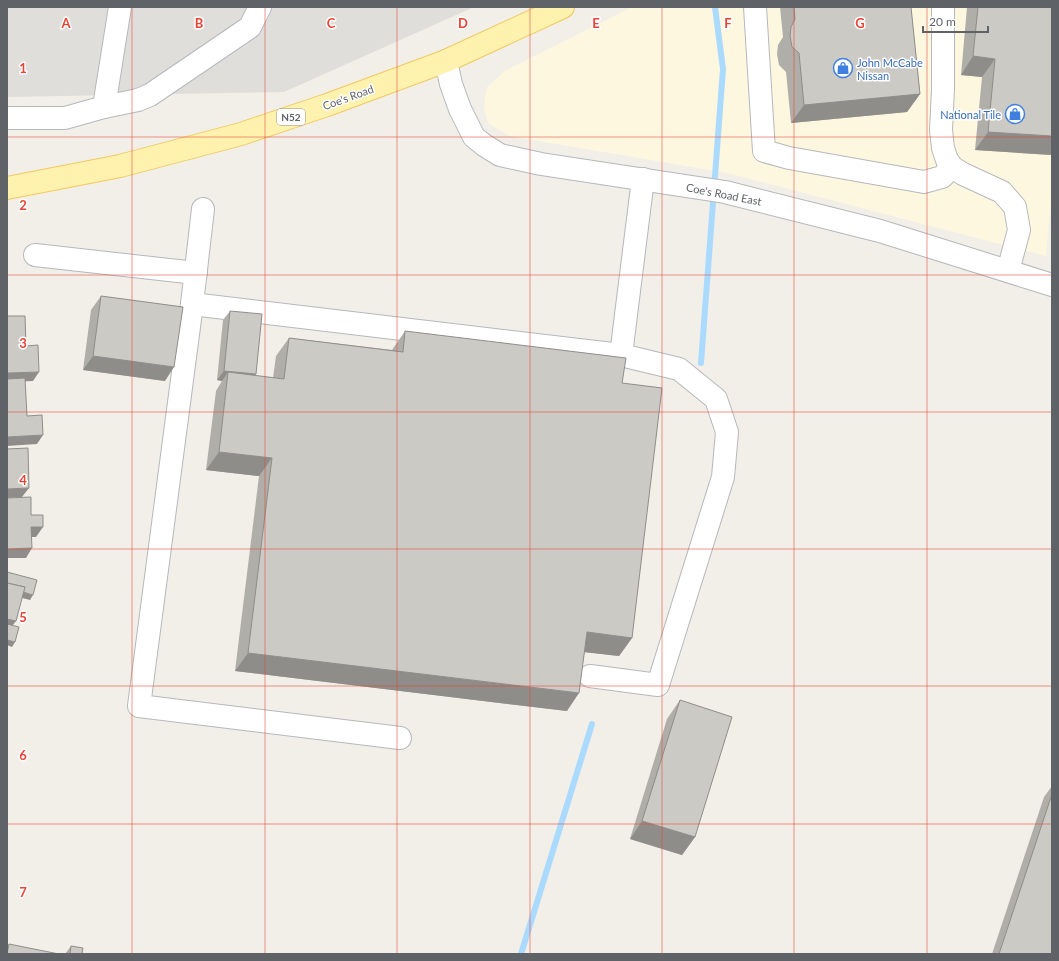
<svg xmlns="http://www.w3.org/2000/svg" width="1059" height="961" font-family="Lato,sans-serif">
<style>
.commercial{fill:#fef7e0}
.industrial{fill:#e0deda}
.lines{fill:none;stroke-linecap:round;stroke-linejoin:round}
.stream{stroke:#aadaff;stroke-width:6}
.minor-casing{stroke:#b5b8bc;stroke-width:24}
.major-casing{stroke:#f2c960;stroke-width:24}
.minor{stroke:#fff;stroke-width:22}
.major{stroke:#fff2af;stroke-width:22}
.wall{fill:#afaea9}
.shaded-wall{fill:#8f8d8a}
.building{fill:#cccac5;stroke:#8f8d8a}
.grid{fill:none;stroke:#ea4335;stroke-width:1;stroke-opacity:0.55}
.labels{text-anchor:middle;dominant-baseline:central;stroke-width:3;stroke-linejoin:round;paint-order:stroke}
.shield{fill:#fff;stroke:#8f9295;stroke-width:1}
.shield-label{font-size:10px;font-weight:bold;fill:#5f6368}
.shop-label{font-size:11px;fill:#366cbe;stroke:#fff;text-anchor:start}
.street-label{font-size:11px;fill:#5f6368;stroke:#fff}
.grid-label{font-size:13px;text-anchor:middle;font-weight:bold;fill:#ea4335;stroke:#fff;stroke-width:3;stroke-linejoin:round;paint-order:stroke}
</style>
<rect width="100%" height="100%" fill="#f1efe8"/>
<polygon class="commercial" points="632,7 1052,7 1052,190 1046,256 727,173 510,136 489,124 484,110 485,98 487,87 505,71"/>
<polygon class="industrial" points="7,7 474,7 284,92 7,97"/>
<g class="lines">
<g class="stream">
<polyline points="701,363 723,69 715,7"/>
<polyline points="521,954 592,724"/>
</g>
<defs>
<g id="minor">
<polyline points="755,7 764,151 789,158 924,182 942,177 952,167"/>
<polyline points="943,7 943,89 941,130 943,148 947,160 952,167 963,174 1002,192 1015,207 1019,230 1008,271"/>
<polyline points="446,61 451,84 460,109 474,137 484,145 500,155 541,164 725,192 880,231 1052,285"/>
<polyline points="104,107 120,7"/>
<polyline points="7,118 65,118 104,107 138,100 150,95 250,27 260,7"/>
<polyline points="203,209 192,304 139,706 400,738"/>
<polyline points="35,255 196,273"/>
<polyline points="192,304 621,355"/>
<polyline points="590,676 658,685 723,477 727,432 716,399 679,369 621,355 643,179"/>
</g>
<polyline id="major" points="7,188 120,166 241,134 327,105 446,61 563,7"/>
</defs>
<use href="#minor" class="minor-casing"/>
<use href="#major" class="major-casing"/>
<use href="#minor" class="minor"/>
<use href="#major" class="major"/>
</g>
<g class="wall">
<polygon points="780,7 911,7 920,94 907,112 791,123 786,72 779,65 777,54 778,45 783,37"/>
<polygon points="967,7 1052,7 1052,155 975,150 982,77 961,75"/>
<polygon points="101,296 165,381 83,370 91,310"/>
<polygon points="230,311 254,376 273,378 276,356 289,338 392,350 405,331 622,383 632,638 619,656 585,652 567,711 235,671 259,476 206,470 216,391 222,381 217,380 223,320"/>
<polygon points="680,700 695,837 682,855 630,839 667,719"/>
<polygon points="1052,786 1052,954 992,954 1044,797"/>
<polygon points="9,944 7,954 7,947"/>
<polygon points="71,946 82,954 65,954"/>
</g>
<g class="shaded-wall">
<polygon points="973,56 995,59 982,77 961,75"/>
<polygon points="920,94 907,112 791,123 804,105"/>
<polygon points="988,132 1052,136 1052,155 975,150"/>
<polygon points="93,356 174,367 165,381 83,370"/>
<polygon points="224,371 256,374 249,383 228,372 222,381 217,380"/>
<polygon points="39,372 33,381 7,382 7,373"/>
<polygon points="43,435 37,444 7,446 7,437"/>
<polygon points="219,452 272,458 259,476 206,470"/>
<polygon points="29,488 22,497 7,498 7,489"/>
<polygon points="31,527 43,527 36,537 25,537"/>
<polygon points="32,548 26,558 7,558 7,549"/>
<polygon points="7,588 33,595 30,600 7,594"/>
<polygon points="7,619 16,621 9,630 7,630"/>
<polygon points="587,632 632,638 619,656 574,651"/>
<polygon points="7,640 15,642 12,647 7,645"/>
<polygon points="248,653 579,693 567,711 235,671"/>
<polygon points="642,821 695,837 682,855 630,839"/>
</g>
<g class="building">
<polygon points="794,7 911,7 920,94 804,105 799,53 792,47 790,36 791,27 795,19"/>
<polygon points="978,7 1052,7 1052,136 988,132 995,59 973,56"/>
<polygon points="101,296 183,307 174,367 93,356"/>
<polygon points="230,311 262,314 256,374 224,371"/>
<polygon points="7,316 25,316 26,346 38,345 39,372 7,373"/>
<polygon points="405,331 626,358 622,383 662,388 632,638 587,632 579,693 248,653 272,458 219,452 228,372 284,379 289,338 403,352"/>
<polygon points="25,378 27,416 42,415 43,435 7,437 7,379"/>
<polygon points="28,448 29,488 7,489 7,449"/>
<polygon points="31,497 31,515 43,515 43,527 31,527 32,548 7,549 7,498"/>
<polygon points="7,572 37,580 33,595 23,592 25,587 7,583"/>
<polygon points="7,583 25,587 16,621 7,619"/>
<polygon points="7,624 19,627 15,642 7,640"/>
<polygon points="680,700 732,717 695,837 642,821"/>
<polygon points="1052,794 1052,954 999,954"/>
<polygon points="9,944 59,954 7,954"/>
<polygon points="71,946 83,948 82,954 70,954"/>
</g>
<path class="grid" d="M132 7V954M265 7V954M397 7V954M530 7V954M662 7V954M794 7V954M927 7V954M7 137H1052M7 275H1052M7 412H1052M7 549H1052M7 686H1052M7 824H1052"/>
<defs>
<symbol id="shop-ring" viewBox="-11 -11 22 22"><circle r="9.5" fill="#fff" stroke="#3f7fe0" stroke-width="1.5"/><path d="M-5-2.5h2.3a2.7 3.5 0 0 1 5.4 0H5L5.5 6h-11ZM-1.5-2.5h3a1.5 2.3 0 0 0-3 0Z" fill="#3f7fe0"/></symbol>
</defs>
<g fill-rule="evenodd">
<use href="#shop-ring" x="832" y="57" width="22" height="22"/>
<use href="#shop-ring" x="1004" y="103" width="22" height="22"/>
</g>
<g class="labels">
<rect class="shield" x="277" y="109" width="28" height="16" rx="3"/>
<g class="shield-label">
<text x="291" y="117">N52</text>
</g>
<g class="shop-label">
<text x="857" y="62">John McCabe<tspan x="857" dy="13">Nissan</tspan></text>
<text x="1001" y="114" text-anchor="end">National Tile</text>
</g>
<g class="street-label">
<text transform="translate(348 97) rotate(-20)">Coe's Road</text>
<text transform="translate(724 194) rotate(11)">Coe's Road East</text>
</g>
</g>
<g class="grid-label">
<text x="66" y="28">A</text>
<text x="199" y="28">B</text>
<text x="331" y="28">C</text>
<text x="463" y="28">D</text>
<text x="596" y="28">E</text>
<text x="728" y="28">F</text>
<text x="860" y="28">G</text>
<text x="23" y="73">1</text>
<text x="23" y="210">2</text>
<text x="23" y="348">3</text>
<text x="23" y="485">4</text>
<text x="23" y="622">5</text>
<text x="23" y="760">6</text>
<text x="23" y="897">7</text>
</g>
<rect width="1059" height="961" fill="none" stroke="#5f6368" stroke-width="16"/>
<path d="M923 26v6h65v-6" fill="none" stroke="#5f6368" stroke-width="2"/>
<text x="929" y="26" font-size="12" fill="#5f6368" stroke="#ffffff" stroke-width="3" paint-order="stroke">20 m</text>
</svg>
